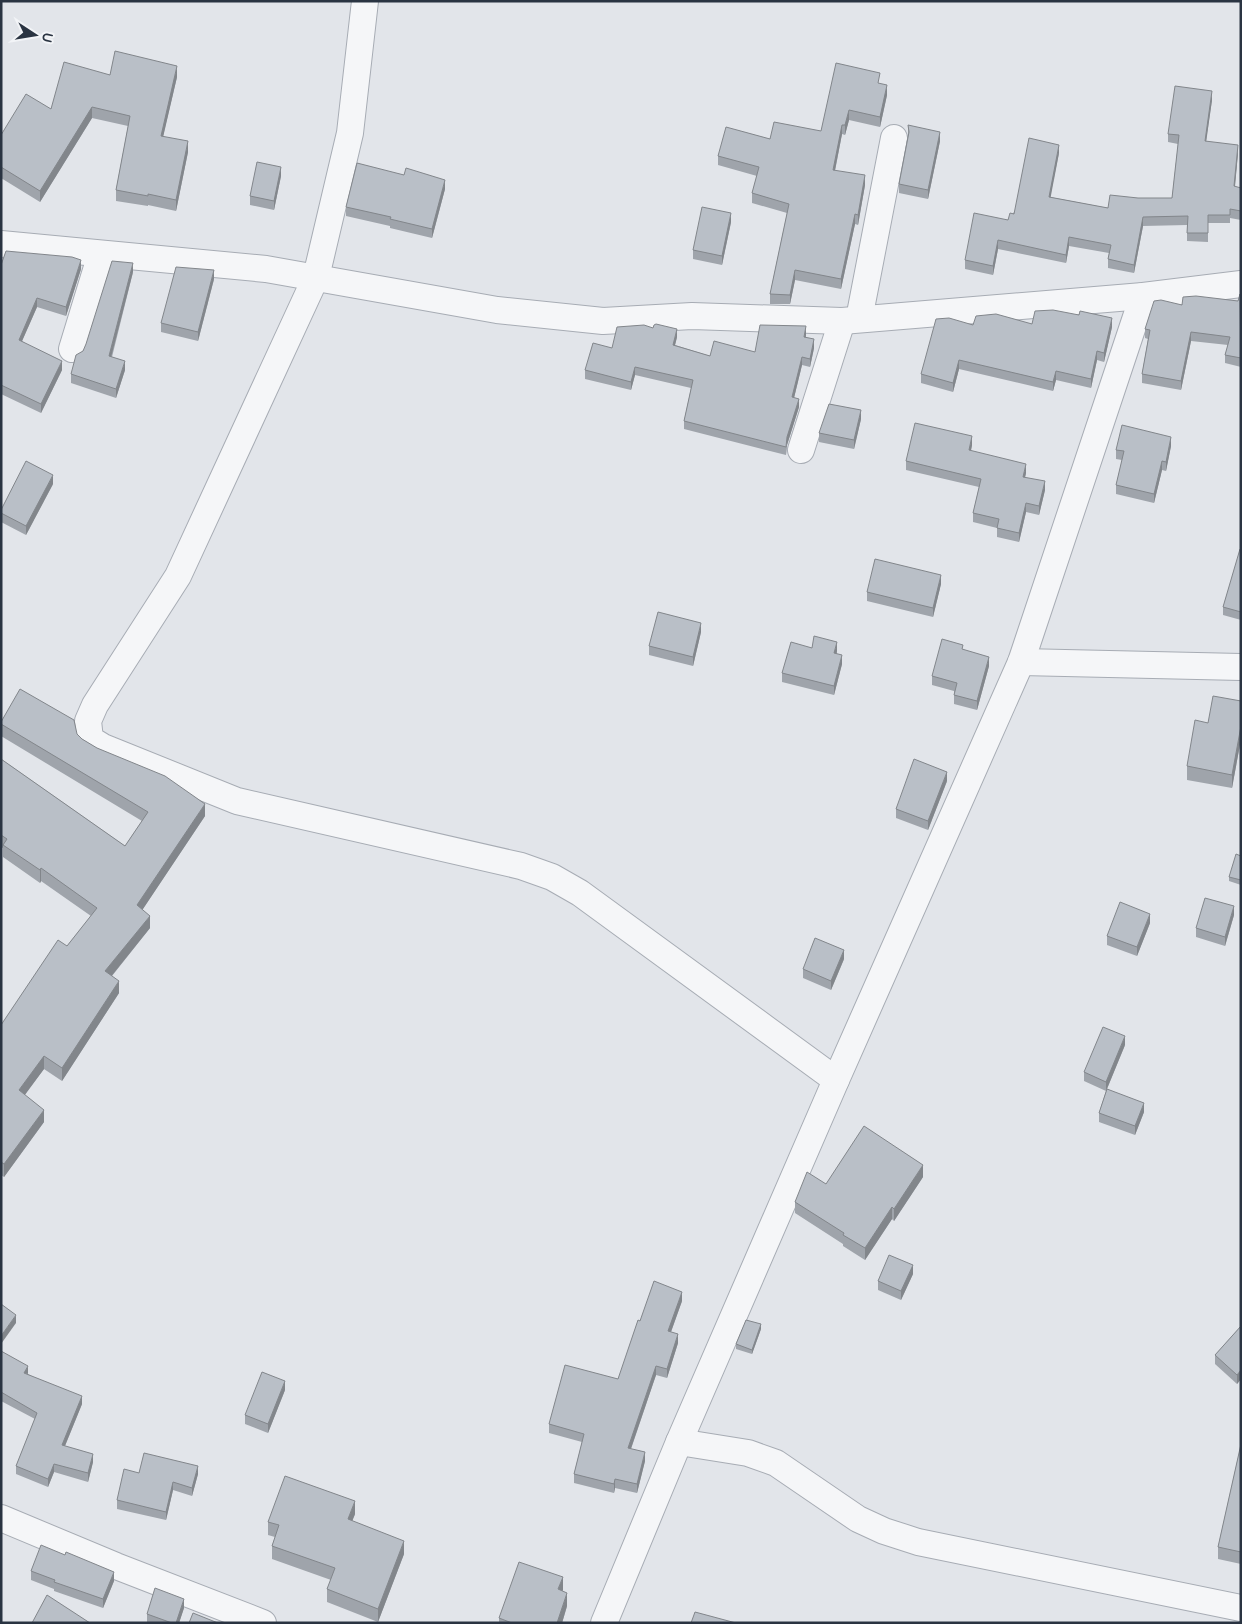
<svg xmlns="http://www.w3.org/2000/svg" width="1242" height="1624" font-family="Quicksand,sans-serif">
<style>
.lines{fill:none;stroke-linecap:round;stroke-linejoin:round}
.minor-casing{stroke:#a7acb4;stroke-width:28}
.minor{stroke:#f5f6f8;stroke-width:26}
.wall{fill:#9fa4ab}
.shaded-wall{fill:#82868b}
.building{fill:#b9bfc7;stroke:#82868b}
</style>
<rect width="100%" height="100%" fill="#e2e5ea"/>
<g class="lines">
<defs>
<g id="minor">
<polyline points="365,1 350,133 316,277 178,576 95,705 88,721 90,739 103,747 237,801 521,866 552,877 580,893 836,1080"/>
<polyline points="1,244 266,269 497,310 603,321 692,316 842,321 1143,296 1241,284"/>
<polyline points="859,319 894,138"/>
<polyline points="72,349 101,254"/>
<polyline points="801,450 842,321"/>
<polyline points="1021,662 1241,667"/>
<polyline points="679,1442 748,1453 776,1463 858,1519 884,1531 918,1542 1241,1608"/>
<polyline points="1,1518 116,1566 263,1623"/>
<polyline points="604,1623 679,1442 836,1080 1021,662 1143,296"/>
</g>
</defs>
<use href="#minor" class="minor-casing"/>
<use href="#minor" class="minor"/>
</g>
<g class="wall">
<polygon points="110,75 177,77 163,136 188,152 176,211 148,205 148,206 116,201 116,190 128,126 92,118 40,202 1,178 1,135 51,109"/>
<polygon points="880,84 887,95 880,127 849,120 845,135 842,134 835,171 865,185 858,225 855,224 841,289 795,280 790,304 770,304 770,294 787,213 752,203 752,193 757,176 718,165 718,156 770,139 821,131"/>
<polygon points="1212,100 1206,141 1238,153 1235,187 1241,188 1241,220 1230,218 1230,223 1208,223 1208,242 1187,241 1187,225 1143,226 1134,273 1108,268 1108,259 1109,253 1069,246 1066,263 998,249 993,275 965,269 965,260 1008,220 1059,153 1050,197 1108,208 1138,198 1172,198 1178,144 1168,142 1168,134"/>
<polygon points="908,125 940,141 928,199 899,193 899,184 908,134"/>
<polygon points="281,176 274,210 250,205 250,196"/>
<polygon points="445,189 432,238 390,228 390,226 346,216 346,207"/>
<polygon points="731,222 722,265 693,259 693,250"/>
<polygon points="1,265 81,269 66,316 37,307 22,341 62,370 41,413 1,394"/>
<polygon points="133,272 112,357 125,370 116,398 71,383 71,374 83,351"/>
<polygon points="214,279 198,341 161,332 161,323"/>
<polygon points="1241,295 1241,367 1225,363 1225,355 1228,345 1191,341 1181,390 1142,383 1142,374 1148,339 1145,338 1145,329 1182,305 1238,301"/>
<polygon points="1032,324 1112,327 1104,362 1097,360 1091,388 1056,380 1053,391 959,369 953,392 921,383 921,374 973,325"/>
<polygon points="806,335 806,338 814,348 810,367 802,365 794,398 799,407 787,445 786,455 684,429 684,421 691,388 635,375 631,390 585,379 585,370 612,348 677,337 675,345 710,356 755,352"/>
<polygon points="861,419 854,449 819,442 819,433"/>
<polygon points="972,445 971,451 1026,473 1025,477 1045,490 1039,515 1026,512 1019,542 997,537 997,528 973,522 973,513 979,487 906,470 906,461"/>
<polygon points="1171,446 1166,471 1162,470 1154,503 1116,494 1116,485 1122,460 1116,459 1116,450"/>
<polygon points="53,484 26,535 1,522 1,510"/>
<polygon points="1241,549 1241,620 1223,615 1223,607"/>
<polygon points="941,584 933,617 867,601 867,592"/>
<polygon points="701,632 693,666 649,655 649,646"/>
<polygon points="812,648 837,651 837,654 842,664 834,695 782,682 782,673"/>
<polygon points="963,650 989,666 977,710 954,704 954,691 932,685 932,676"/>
<polygon points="1241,701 1241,739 1232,788 1187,780 1187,766 1208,723"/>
<polygon points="1,722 77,734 82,739 205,816 142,910 150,928 112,976 119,993 62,1081 44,1069 24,1095 44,1122 4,1177 1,1175 1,1025 67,946 91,916 41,881 40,883 3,857 3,848 1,847 1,759 125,846 142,821 1,736"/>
<polygon points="947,781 928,830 896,818 896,809"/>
<polygon points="1241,856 1241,885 1229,881 1229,877"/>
<polygon points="1234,915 1225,946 1196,937 1196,928"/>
<polygon points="1150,923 1137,956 1107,945 1107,936"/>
<polygon points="844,959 831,990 803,978 803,969"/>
<polygon points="1125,1045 1107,1089 1144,1112 1135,1135 1099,1122 1099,1113 1106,1091 1084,1081 1084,1072"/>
<polygon points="923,1177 894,1221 892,1219 865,1260 843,1246 843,1244 795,1213 795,1202 826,1184"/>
<polygon points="913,1274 901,1300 878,1290 878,1281"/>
<polygon points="682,1301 671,1332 678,1343 667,1378 656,1375 631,1449 645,1461 637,1493 615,1488 614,1493 574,1483 574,1474 582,1442 549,1433 549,1424 618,1379 640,1321"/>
<polygon points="1241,1326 1241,1379 1237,1384 1215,1364 1215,1355"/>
<polygon points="761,1329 752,1354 736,1349 736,1344"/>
<polygon points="1,1351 28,1374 82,1404 65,1446 93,1462 88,1482 54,1472 48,1487 16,1474 16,1466 35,1419 1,1401"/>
<polygon points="285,1390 268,1433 245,1424 245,1415"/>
<polygon points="1241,1444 1241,1564 1218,1559 1218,1547"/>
<polygon points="139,1473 198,1474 192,1496 173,1490 166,1520 117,1509 117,1500"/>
<polygon points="355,1514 352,1521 404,1554 378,1622 327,1602 327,1589 331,1580 272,1559 272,1546 275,1537 268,1535 268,1522"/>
<polygon points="31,1571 114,1581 103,1608 54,1591 54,1589 31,1580"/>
<polygon points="567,1606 562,1623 499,1623 499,1618"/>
<polygon points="184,1608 179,1623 147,1623 147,1614"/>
</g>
<g class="shaded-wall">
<polygon points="177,66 177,77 161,146 161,136"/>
<polygon points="887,85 887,95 880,127 880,117"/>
<polygon points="1212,91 1212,100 1205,150 1205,141"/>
<polygon points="92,107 92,118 40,202 40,191"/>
<polygon points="849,110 849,120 845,135 845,125"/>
<polygon points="842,125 842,134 833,180 833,170"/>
<polygon points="940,132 940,141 928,199 928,190"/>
<polygon points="188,141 188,152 176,211 176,200"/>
<polygon points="1059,145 1059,153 1049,206 1049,197"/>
<polygon points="1238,145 1238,153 1234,195 1234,186"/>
<polygon points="281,167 281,176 274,210 274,201"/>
<polygon points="865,175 865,185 858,225 858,215"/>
<polygon points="445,180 445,189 432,238 432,229"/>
<polygon points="731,213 731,222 722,265 722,256"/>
<polygon points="855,214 855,224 841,289 841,279"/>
<polygon points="1143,217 1143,226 1134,273 1134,265"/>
<polygon points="1069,237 1069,246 1066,263 1066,255"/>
<polygon points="998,240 998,249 993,275 993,266"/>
<polygon points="81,260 81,269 66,316 66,307"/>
<polygon points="133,263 133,272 109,365 109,356"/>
<polygon points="214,270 214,279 198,341 198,332"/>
<polygon points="795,270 795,280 790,304 790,295"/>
<polygon points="37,298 37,307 19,348 19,340"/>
<polygon points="1112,318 1112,327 1104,362 1104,353"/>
<polygon points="806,326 806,335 804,346 804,337"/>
<polygon points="677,329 677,337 673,353 673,345"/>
<polygon points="1191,332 1191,341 1181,390 1181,381"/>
<polygon points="814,339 814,348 810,367 810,359"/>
<polygon points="1097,351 1097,360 1091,388 1091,379"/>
<polygon points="802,357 802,365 792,406 792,397"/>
<polygon points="959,360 959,369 953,392 953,383"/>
<polygon points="62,361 62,370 41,413 41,404"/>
<polygon points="125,361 125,370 116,398 116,389"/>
<polygon points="635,367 635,375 631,390 631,382"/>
<polygon points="1056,371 1056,380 1053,391 1053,382"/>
<polygon points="799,399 799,407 787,445 786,455 787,437"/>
<polygon points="861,410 861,419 854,449 854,440"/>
<polygon points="972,436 972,445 969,459 969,450"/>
<polygon points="1171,437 1171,446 1166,471 1166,462"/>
<polygon points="1162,461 1162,470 1154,503 1154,494"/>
<polygon points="1026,464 1026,473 1023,486 1023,477"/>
<polygon points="53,475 53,484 26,535 26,526"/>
<polygon points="1045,481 1045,490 1039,515 1039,506"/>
<polygon points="1026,503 1026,512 1019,542 1019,533"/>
<polygon points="941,575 941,584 933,617 933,608"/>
<polygon points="701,623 701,632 693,666 693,657"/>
<polygon points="837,642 837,651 834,662 834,653"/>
<polygon points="842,655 842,664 834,695 834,686"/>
<polygon points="989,657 989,666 977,710 977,701"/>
<polygon points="1241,726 1241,739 1232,788 1232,775"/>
<polygon points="947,772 947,781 928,830 928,821"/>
<polygon points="205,804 205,816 137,918 137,905"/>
<polygon points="41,868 41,881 40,883 40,870"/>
<polygon points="1234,906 1234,915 1225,946 1225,937"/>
<polygon points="1150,914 1150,923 1137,956 1137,947"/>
<polygon points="150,916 150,928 105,984 105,971"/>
<polygon points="844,950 844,959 831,990 831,981"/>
<polygon points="119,981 119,993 62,1081 62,1068"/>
<polygon points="1125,1036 1125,1045 1106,1091 1106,1082"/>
<polygon points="44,1056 44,1069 19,1103 19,1090"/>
<polygon points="1144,1103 1144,1112 1135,1135 1135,1126"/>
<polygon points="44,1110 44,1122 4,1177 4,1164"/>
<polygon points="923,1165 923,1177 894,1221 894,1209"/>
<polygon points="892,1207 892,1219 865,1260 865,1248"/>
<polygon points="913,1265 913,1274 901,1300 901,1291"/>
<polygon points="682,1292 682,1301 668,1340 668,1331"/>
<polygon points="16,1315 16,1323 1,1344 1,1336"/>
<polygon points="761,1324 761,1329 752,1354 752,1350"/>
<polygon points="678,1334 678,1343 667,1378 667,1369"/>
<polygon points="28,1366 28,1374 24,1373"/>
<polygon points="656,1366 656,1375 628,1457 628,1448"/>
<polygon points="1241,1370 1241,1379 1237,1384 1237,1375"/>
<polygon points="285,1381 285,1390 268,1433 268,1424"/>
<polygon points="82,1396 82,1404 62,1453 62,1445"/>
<polygon points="645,1452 645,1461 637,1493 637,1484"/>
<polygon points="93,1454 93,1462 88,1482 88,1473"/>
<polygon points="54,1464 54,1472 48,1487 48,1479"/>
<polygon points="198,1466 198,1474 192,1496 192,1488"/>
<polygon points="615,1479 615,1488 614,1493 614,1484"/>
<polygon points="173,1482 173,1490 166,1520 166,1512"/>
<polygon points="355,1501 355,1514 348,1532 348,1519"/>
<polygon points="404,1541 404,1554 378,1622 378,1609"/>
<polygon points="114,1572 114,1581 103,1608 103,1599"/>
<polygon points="563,1577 563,1590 558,1602 558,1589"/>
<polygon points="567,1593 567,1606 562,1623 557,1623"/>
<polygon points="184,1599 184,1608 179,1623 176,1623"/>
</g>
<g class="building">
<polygon points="115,51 177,66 161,136 188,141 176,200 148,194 148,196 116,190 130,116 92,107 40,191 1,167 1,135 26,94 51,109 64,62 110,75"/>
<polygon points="836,63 880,73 878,83 887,85 880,117 849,110 845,125 842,125 833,170 865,175 858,215 855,214 841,279 795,270 790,295 770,294 789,204 752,193 759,167 718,156 726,127 770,139 774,122 821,131"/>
<polygon points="1175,86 1212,91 1205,141 1238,145 1234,186 1241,188 1241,211 1230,209 1230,215 1208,215 1208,233 1187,233 1188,216 1143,217 1134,265 1108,259 1111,245 1069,237 1066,255 998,240 993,266 965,260 974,213 1008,220 1010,213 1014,214 1029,138 1059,145 1049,197 1108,208 1110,195 1138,198 1172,198 1179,135 1168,134"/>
<polygon points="908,125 940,132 928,190 899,184 909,132"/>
<polygon points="257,162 281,167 274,201 250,196"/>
<polygon points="357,163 404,175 406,168 445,180 432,229 390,219 391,217 346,207"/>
<polygon points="702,207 731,213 722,256 693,250"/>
<polygon points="6,251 72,257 81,260 66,307 37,298 19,340 62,361 41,404 1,385 1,265"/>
<polygon points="112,261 133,263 109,356 125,361 116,389 71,374 76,355 83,351 86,344"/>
<polygon points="176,267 214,270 198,332 161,323"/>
<polygon points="1240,294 1241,358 1225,355 1230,337 1191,332 1181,381 1142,374 1150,330 1145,329 1154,301 1161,300 1182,305 1183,297 1196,296 1238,301"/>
<polygon points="1053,310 1079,315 1080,311 1112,318 1104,353 1097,351 1091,379 1056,371 1053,382 959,360 953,383 921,374 936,319 949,318 973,325 976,316 996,314 1032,324 1035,311"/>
<polygon points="656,324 677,329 673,345 710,356 714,341 755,352 760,325 806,326 804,337 814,339 810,359 802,357 792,397 799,399 787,437 786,447 684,421 693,380 635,367 631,382 585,370 593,343 612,348 617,327 644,325 653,328 654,325"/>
<polygon points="829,404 861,410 854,440 819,433"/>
<polygon points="915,423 972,436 969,450 1026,464 1023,477 1045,481 1039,506 1026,503 1019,533 997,528 999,519 973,513 981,479 906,461"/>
<polygon points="1122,425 1171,437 1166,462 1162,461 1154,494 1116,485 1124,451 1116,450"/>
<polygon points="26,461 53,475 26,526 1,513 1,510"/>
<polygon points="1240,549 1241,549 1241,612 1223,607"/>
<polygon points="875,559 941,575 933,608 867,592"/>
<polygon points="658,612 701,623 693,657 649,646"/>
<polygon points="814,636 837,642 834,653 842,655 834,686 782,673 791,642 812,648"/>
<polygon points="942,639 963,645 962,649 989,657 977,701 954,695 957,683 932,676"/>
<polygon points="20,689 74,720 77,734 82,739 97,748 165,776 205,804 137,905 150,916 105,971 119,981 62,1068 44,1056 19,1090 44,1110 4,1164 1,1162 1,1025 58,940 67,946 97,908 41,868 40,870 3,845 7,839 1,835 1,759 125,846 148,812 1,724 1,722"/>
<polygon points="1213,696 1241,701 1241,726 1232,775 1187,766 1195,720 1208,723"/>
<polygon points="914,759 947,772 928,821 896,809"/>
<polygon points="1236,854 1241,856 1241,880 1229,877"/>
<polygon points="1205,898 1234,906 1225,937 1196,928"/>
<polygon points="1120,902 1150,914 1137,947 1107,936"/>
<polygon points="815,938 844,950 831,981 803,969"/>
<polygon points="1103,1027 1125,1036 1106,1082 1084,1072"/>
<polygon points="1107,1089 1144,1103 1135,1126 1099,1113"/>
<polygon points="864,1126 923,1165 894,1209 892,1207 865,1248 843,1235 844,1233 795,1202 807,1172 826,1184"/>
<polygon points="889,1255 913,1265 901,1291 878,1281"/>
<polygon points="654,1281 682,1292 668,1331 678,1334 667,1369 656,1366 628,1448 645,1452 637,1484 615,1479 614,1484 574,1474 584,1434 549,1424 565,1365 618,1379 638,1320 640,1321"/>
<polygon points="1,1304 16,1315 1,1336"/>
<polygon points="746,1320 761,1324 752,1350 736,1344"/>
<polygon points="1241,1326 1241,1370 1237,1375 1215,1355"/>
<polygon points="1,1351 28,1366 24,1373 82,1396 62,1445 93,1454 88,1473 54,1464 48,1479 16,1466 37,1413 1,1392"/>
<polygon points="262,1372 285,1381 268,1424 245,1415"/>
<polygon points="1241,1444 1241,1552 1218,1547"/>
<polygon points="144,1453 198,1466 192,1488 173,1482 166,1512 117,1500 124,1469 139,1473"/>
<polygon points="285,1476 355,1501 348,1519 404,1541 378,1609 327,1589 335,1568 272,1546 279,1525 268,1522"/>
<polygon points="41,1545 65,1555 66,1552 114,1572 103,1599 54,1582 55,1580 31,1571"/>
<polygon points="519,1562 563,1577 558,1589 567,1593 557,1623 512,1623 499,1618"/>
<polygon points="155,1588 184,1599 176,1623 172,1623 147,1614"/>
<polygon points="47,1595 90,1623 32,1623"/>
<polygon points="695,1612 736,1623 691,1623"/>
<polygon points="193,1613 218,1623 189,1623"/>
</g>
<rect width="1242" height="1624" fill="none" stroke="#2a3442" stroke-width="5"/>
<g transform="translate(35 35) rotate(102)" stroke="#f2f4f7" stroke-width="4" paint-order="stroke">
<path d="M0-4L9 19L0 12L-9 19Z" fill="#2a3442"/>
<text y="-8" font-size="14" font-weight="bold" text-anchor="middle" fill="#2a3442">U</text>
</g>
</svg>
